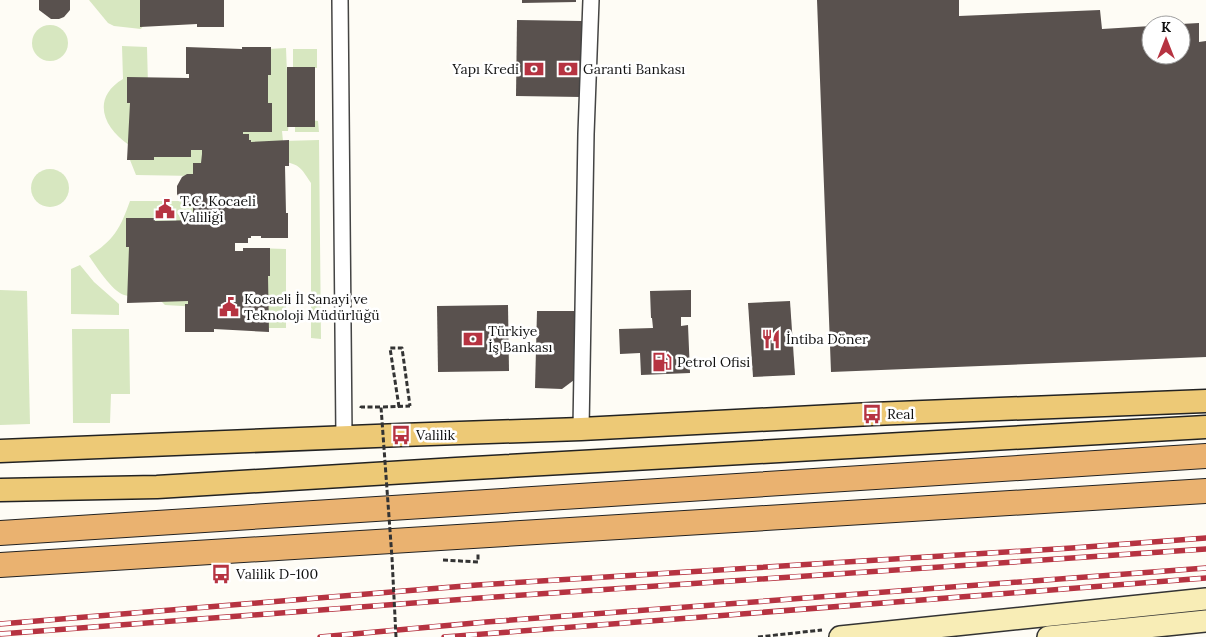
<svg xmlns="http://www.w3.org/2000/svg" width="1206" height="637" font-family="Lora,serif">
<style>
.green{fill:#d7e7c0}
.building{fill:#59514e}
.lines{fill:none;stroke-linecap:round;stroke-linejoin:round}
.minor-casing{stroke:#444;stroke-width:18}
.secondary-casing{stroke:#333;stroke-width:24}
.primary-casing{stroke:#222;stroke-width:25}
.trunk-casing{stroke:#222;stroke-width:26}
.path{stroke:#333;stroke-width:3;stroke-dasharray:5 2.5;stroke-linecap:butt}
.minor{stroke:#fff;stroke-width:15}
.secondary{stroke:#f8edb6;stroke-width:21}
.primary{stroke:#edc976;stroke-width:22}
.trunk{stroke:#eab270;stroke-width:24}
.rail-casing{stroke:#b63341;stroke-width:5.5}
.rail{stroke:#fff;stroke-width:4;stroke-dasharray:11;stroke-linecap:butt}
.path-bridge{stroke:#333;stroke-width:3;stroke-dasharray:5 2.5;stroke-linecap:butt}
.labels{text-anchor:middle;dominant-baseline:central;stroke-width:5;stroke-linejoin:round;paint-order:stroke}
.poi-label{font-size:14px;fill:#111;stroke:#fff;text-anchor:start}
</style>
<rect width="100%" height="100%" fill="#fefcf5"/>
<g class="green">
<polygon points="89,0 159,0 141,29 114,26 108,23"/>
<circle cx="50" cy="43" r="18"/>
<path d="M122 46 147 47 148 85 184 89 268 49 286 48 287 74 293 73V49H317V68H312L310 120 318 121 319 132H295V120H289L288 131H282L283 141 319 140 321 339 311 338V183C303 171 300 164 285 162L219 238 235 264 251 248 286 249V328H263L199 307 165 305 156 296C146 296 134 298 124 295 112 291 96 266 89 256 114 240 120 229 130 201H194L195 176 136 175 130 160 129 145C103 128 91 98 123 79Z"/>
<circle cx="50" cy="188" r="19"/>
<polygon points="80,265 94,282 119,304 119,315 71,314 71,269"/>
<polygon points="0,290 27,291 30,424 0,425"/>
<polygon points="72,329 129,329 130,394 111,394 110,423 73,423"/>
</g>
<g class="building">
<polygon points="39,0 70,0 70,10 64,17 59,19 51,19 39,10"/>
<polygon points="140,0 224,0 224,27 197,27 197,24 140,27"/>
<polygon points="522,0 576,0 576,2 522,3"/>
<polygon points="817,0 959,0 959,16 1100,10 1102,29 1151,26 1151,55 1181,55 1181,24 1199,23 1199,42 1206,41 1206,357 831,372"/>
<polygon points="517,20 582,21 581,97 516,96"/>
<polygon points="186,47 242,49 242,47 271,47 271,75 268,75 268,103 272,103 272,132 243,132 243,134 249,134 249,140 251,140 251,142 289,140 289,166 285,166 286,213 288,213 288,238 261,238 261,236 251,236 251,238 248,238 248,243 235,243 235,251 243,251 243,248 270,248 270,276 268,276 269,332 214,329 214,332 185,332 185,304 188,304 188,301 127,303 129,247 126,247 126,218 155,218 155,221 195,220 195,216 193,216 193,205 187,205 182,202 177,194 177,186 182,177 187,174 193,174 193,163 201,163 202,154 202,150 191,150 191,157 154,157 154,160 127,160 130,103 127,103 127,77 189,78 189,74 186,74"/>
<rect x="287" y="67" width="28" height="60"/>
<polygon points="691,290 691,317 681,317 681,326 688,325 690,373 641,375 640,353 620,354 619,329 653,328 652,318 651,318 650,291"/>
<polygon points="790,301 795,375 753,377 748,303"/>
<polygon points="508,305 509,371 438,372 437,306"/>
<polygon points="537,311 575,311 574,380 562,389 535,388"/>
</g>
<g class="lines">
<defs>
<g id="minor">
<polyline points="340,0 344,437"/>
<polyline points="581,429 586,134 591,0"/>
</g>
<g id="secondary">
<polyline points="840,637 1206,599"/>
<polyline points="1048,637 1206,621"/>
</g>
<g id="primary">
<polyline points="0,451 401,435 581,429 872,414 1206,401"/>
<polyline points="0,490 157,487 456,469 1206,427"/>
</g>
<g id="trunk">
<polyline points="0,533 1206,456"/>
<polyline points="0,565 1206,491"/>
</g>
</defs>
<use href="#minor" class="minor-casing"/>
<use href="#secondary" class="secondary-casing"/>
<use href="#primary" class="primary-casing"/>
<use href="#trunk" class="trunk-casing"/>
<g class="path">
<polyline points="399,407 390,348 402,348 410,406"/>
<polyline points="361,408 361,407 381,407"/>
<polyline points="443,560 478,562 478,554"/>
<polyline points="758,637 822,630"/>
</g>
<use href="#minor" class="minor"/>
<use href="#secondary" class="secondary"/>
<use href="#primary" class="primary"/>
<use href="#trunk" class="trunk"/>
<defs>
<g id="rail">
<polyline points="0,624 477,585 1072,548 1206,538"/>
<polyline points="0,634 480,598 1206,549"/>
<polyline points="320,637 486,622 1206,568"/>
<polyline points="444,637 1206,578"/>
</g>
</defs>
<use href="#rail" class="rail-casing"/>
<use href="#rail" class="rail"/>
<polyline class="path-bridge" points="396,637 392,558 381,407 410,406"/>
</g>
<defs>
<symbol id="bank-bare" viewBox="-9 -9 18 18"><path d="M-6-4H6V4H-6ZM0-2.3a2.3 2.3 0 1 0 0 4.6a2.3 2.3 0 1 0 0-4.6Z" fill="#b63341" stroke="#fff" stroke-width="2.5" paint-order="stroke"/></symbol>
<symbol id="civic-bare" viewBox="-9 -9 18 18"><path d="M-.6-6.5H3V-4.5H.6V-3L4-1V1h2V6H-6V1h2V-1L-.6-3ZM-1.2 2.5V6h2.4V2.5Z" fill="#b63341" stroke="#fff" stroke-width="2.5" paint-order="stroke"/></symbol>
<symbol id="restaurant-bare" viewBox="-9 -9 18 18"><path d="M-5-6h1v4h1v-4h1v4h1v-4h1v5L-1.5 .5V6h-2V.5L-5-1ZM5-6V6H3V1.5H1.5Q1.5-4 5-6Z" fill="#b63341" stroke="#fff" stroke-width="2.5" paint-order="stroke"/></symbol>
<symbol id="fuel-bare" viewBox="-9 -9 18 18"><path d="M-5.5-6h7V0h2V4h1.3V-2.5L3-4.5l.8-.8L6-3V5H2.5V1h-1V6h-7ZM-4.2-4.7v3.2H.2V-4.7Z" fill="#b63341" stroke="#fff" stroke-width="2.5" paint-order="stroke"/></symbol>
<symbol id="bus-bare" viewBox="-9 -9 18 18"><path d="M-5-6H5V4H4V6H2V4H-2V6H-4V4H-5ZM-3.5-4V0h7V-4ZM-3.5 1.2v1.5H-2V1.2ZM2 1.2v1.5H3.5V1.2Z" fill="#b63341" stroke="#fff" stroke-width="2.5" paint-order="stroke"/></symbol>
</defs>
<g fill-rule="evenodd">
<use href="#bank-bare" x="520" y="55" width="28" height="28"/>
<use href="#bank-bare" x="554" y="55" width="28" height="28"/>
<use href="#civic-bare" x="151" y="195" width="28" height="28"/>
<use href="#civic-bare" x="215" y="293" width="28" height="28"/>
<use href="#bank-bare" x="459" y="325" width="28" height="28"/>
<use href="#restaurant-bare" x="757" y="325" width="28" height="28"/>
<use href="#fuel-bare" x="648" y="348" width="28" height="28"/>
<use href="#bus-bare" x="858" y="400" width="28" height="28"/>
<use href="#bus-bare" x="387" y="421" width="28" height="28"/>
<use href="#bus-bare" x="207" y="560" width="28" height="28"/>
</g>
<g class="labels">
<g class="poi-label">
<text x="519" y="69" text-anchor="end">Yapı Kredi</text>
<text x="583" y="69">Garanti Bankası</text>
<text x="180" y="201">T.C. Kocaeli<tspan x="180" dy="16">Valiliği</tspan></text>
<text x="244" y="299">Kocaeli İl Sanayi ve<tspan x="244" dy="16">Teknoloji Müdürlüğü</tspan></text>
<text x="488" y="331">Türkiye<tspan x="488" dy="16">İş Bankası</tspan></text>
<text x="786" y="339">İntiba Döner</text>
<text x="677" y="362">Petrol Ofisi</text>
<text x="887" y="414">Real</text>
<text x="416" y="435">Valilik</text>
<text x="236" y="574">Valilik D-100</text>
</g>
</g>
<g transform="translate(1166 40)"><circle r="24" fill="#ffffff" stroke="#a0a0a0"/>
<path d="M0-4L9 19L0 12L-9 19Z" fill="#b63341"/>
<text y="-8" font-size="14" font-weight="bold" text-anchor="middle" fill="#111111">K</text>
</g>
</svg>
